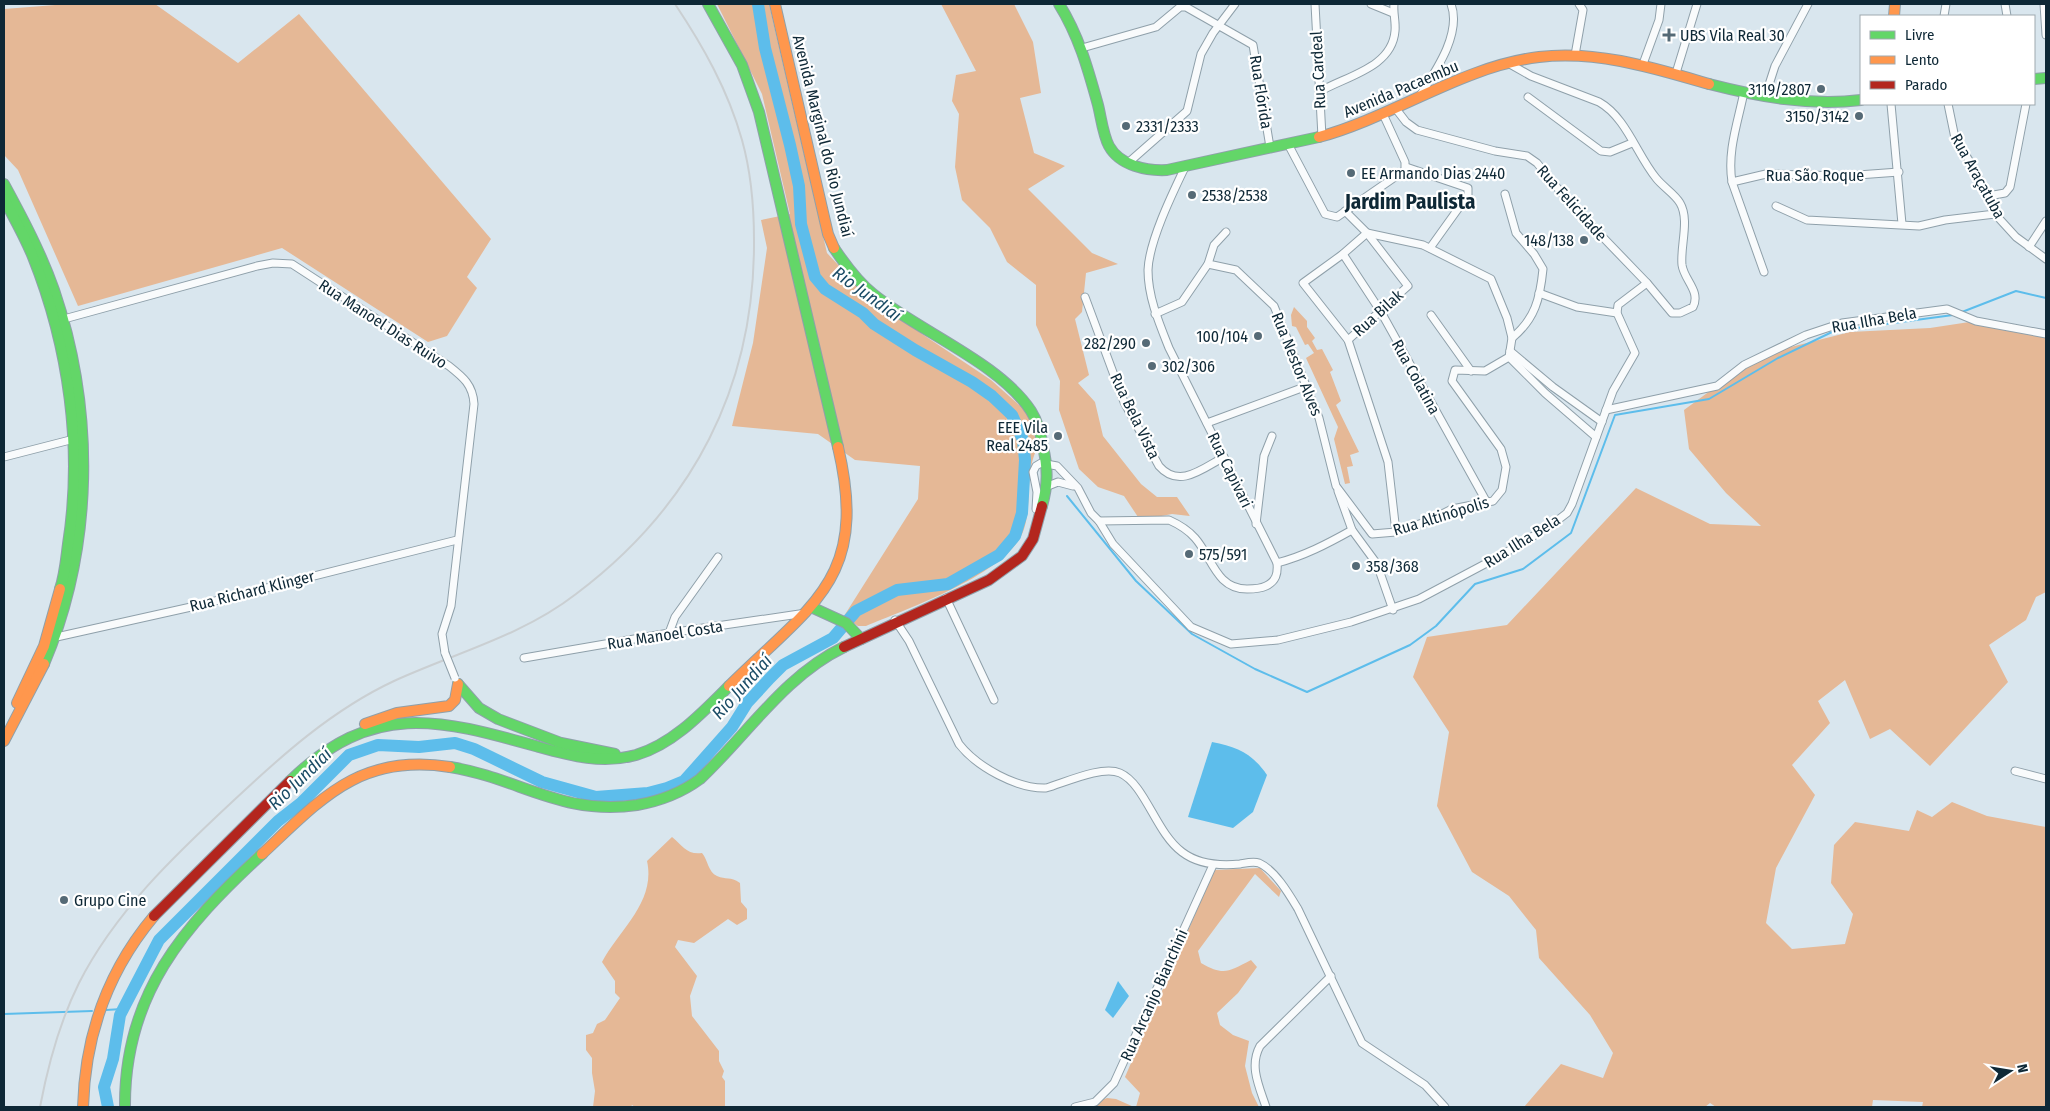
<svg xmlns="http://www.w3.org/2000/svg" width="2050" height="1111" font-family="'Fira Sans Condensed',sans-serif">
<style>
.forest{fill:#e5b896}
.water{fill:#5dbdeb}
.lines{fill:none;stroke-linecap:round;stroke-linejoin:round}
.stream{stroke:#5dbdeb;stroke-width:2}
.river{stroke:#5dbdeb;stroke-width:12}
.street-casing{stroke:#8fa0aa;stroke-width:9}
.fast-casing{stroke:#8fa0aa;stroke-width:12}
.slow-casing{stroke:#8fa0aa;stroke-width:12}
.jam-casing{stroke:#8fa0aa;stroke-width:12}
.street{stroke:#f9fbfc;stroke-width:7}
.fast{stroke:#63d668;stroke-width:10}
.slow{stroke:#ff974d;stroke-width:10}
.jam{stroke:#b3261e;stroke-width:10}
.rail{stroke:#cacfd2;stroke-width:2}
.street-bridge-casing{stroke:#8fa0aa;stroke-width:9;stroke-linecap:butt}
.street-bridge{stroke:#f9fbfc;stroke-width:7}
.poi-dot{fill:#556a76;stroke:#fff;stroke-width:2}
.labels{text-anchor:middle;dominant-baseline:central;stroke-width:4.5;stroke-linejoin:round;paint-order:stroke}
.poi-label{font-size:16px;fill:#0e2836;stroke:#fff;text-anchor:start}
.street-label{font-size:16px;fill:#0e2836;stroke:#fff}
.water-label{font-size:18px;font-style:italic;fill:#1b4c66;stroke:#fff}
.district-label{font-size:21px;font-weight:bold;fill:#0e2836;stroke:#fff}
</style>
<rect width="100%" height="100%" fill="#d9e6ee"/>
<g class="forest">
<polygon points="68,4 155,4 238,63 299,14 491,239 467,277 477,288 447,336 428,342 282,248 78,306 18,170 4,155 4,9"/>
<path d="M717 4H769L827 253 871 300 991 380 1027 412 1038 447C1024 472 1033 501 1024 529 1011 573 906 609 866 626H858L844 616 918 499 920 466 855 460 818 434 732 426 753 343 767 248 761 220 790 214 762 94Z"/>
<polygon points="941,4 1014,4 1033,42 1041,93 1020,98 1034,153 1065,166 1028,189 1092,253 1118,264 1086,273 1082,312 1075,319 1089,375 1078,383 1095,402 1103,436 1141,484 1157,497 1177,497 1190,516 1172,514 1140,520 1124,496 1098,487 1079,469 1059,410 1060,381 1036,325 1036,285 1007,262 990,228 962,200 955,167 959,114 952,101 956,75 976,71"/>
<polygon points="1294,307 1307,321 1307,327 1315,338 1312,341 1317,350 1322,349 1333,370 1330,372 1341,401 1336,405 1359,452 1350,455 1353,466 1347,467 1350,483 1345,484 1334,439 1338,427 1306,358 1314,353 1308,344 1305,345 1296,327 1292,326 1291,315"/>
<polygon points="1976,321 2046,334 2046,592 2036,597 2026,620 1989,645 2008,682 1930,766 1890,729 1870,739 1845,680 1818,701 1830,723 1792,765 1815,795 1776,868 1766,923 1792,949 1845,944 1853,914 1831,883 1834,845 1855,822 1909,831 1917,810 1932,817 1952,802 1987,816 2046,827 2046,1107 1922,1107 1923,1102 1873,1100 1872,1107 1716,1107 1710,1103 1705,1107 1524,1107 1561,1064 1603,1078 1613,1053 1590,1015 1539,958 1536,930 1509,896 1472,872 1437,806 1449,732 1413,677 1427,637 1507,625 1636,488 1710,524 1761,526 1726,493 1689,449 1684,410 1729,377 1771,352 1850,332 1930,328"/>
<path d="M672 837C683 846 687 855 702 853 708 860 708 872 717 876 726 880 730 876 740 883L741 902 747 909V919L737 925 728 919 694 943 678 940 675 947 697 976 690 996 692 1016 719 1051V1061L724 1071 722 1077 725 1081V1107H635L632 1105 631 1107H593L595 1091 592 1073V1058L586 1050V1035L593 1033 597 1024 605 1020 620 998 615 993V981L602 962C620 929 656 902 647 861Z"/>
<path d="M1260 868 1281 891 1279 897 1255 874 1198 951 1201 963C1224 976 1228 972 1251 960L1257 967 1238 993 1217 1013 1220 1025 1233 1035 1249 1041 1245 1066 1252 1093 1259 1107H1136L1140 1093 1125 1077 1214 870Z"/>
<polygon points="1107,1098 1116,1099 1134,1107 1084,1107"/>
</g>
<g class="water">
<path d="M1212 742C1237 747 1252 753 1267 775L1253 812 1233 828 1188 817Z"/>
<polygon points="1118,981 1129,996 1113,1018 1105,1010"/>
</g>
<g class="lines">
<g class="stream">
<polyline points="1962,312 2016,291 2046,298"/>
<polyline points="1023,440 1029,447"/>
<polyline points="1067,496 1136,581 1192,634 1255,669 1307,692 1410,645 1436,626 1475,584 1523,569 1571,533 1615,415 1709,399 1778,358 1834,331 1953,315"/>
<polyline points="106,1010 122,1009"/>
<polyline points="4,1014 92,1011"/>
</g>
<polyline class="river" points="108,1107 104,1087 113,1059 120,1015 159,940 278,821 301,803 349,755 378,745 419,747 455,743 474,749 542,782 596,797 648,793 667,788 684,781 693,771 732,727 747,703 770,678 783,665 833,638 856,611 897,590 948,584 999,555 1015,536 1022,513 1025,460 1023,440 1012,415 992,396 972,382 915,350 874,324 863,313 825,289 815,277 801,224 799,186 790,145 765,48 758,4"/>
<defs>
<g id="street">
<polyline points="1315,4 1322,137"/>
<polyline points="1371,4 1393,13"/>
<polyline points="2005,4 2007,16"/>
<polyline points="2044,4 2046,35"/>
<polyline points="1944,16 1946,4"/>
<polyline points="1082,48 1156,27 1180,7 1186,7 1253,45 1270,147"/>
<polyline points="1575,55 1583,10 1579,4"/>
<polyline points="1643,64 1659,20 1661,4"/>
<polyline points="1676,73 1697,4"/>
<path d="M1319 92C1346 76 1392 68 1395 31 1396 22 1393 13 1394 4"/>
<path d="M1744 92C1738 122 1727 151 1732 182L1764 272"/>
<path d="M1419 97C1435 72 1462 34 1451 4"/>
<polyline points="1528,97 1601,151 1610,152 1632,143"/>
<polyline points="1765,97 1775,66 1808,4"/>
<polyline points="1891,104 1902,224"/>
<polyline points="1948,104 1955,138 1975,170 1995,214 2016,237 2046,259"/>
<path d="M1396 109 1406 122 1417 130 1495 151 1527 156 1537 163 1568 201 1647 283 1672 313H1680L1693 307C1701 291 1684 280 1682 265 1680 246 1690 220 1680 203 1675 194 1663 187 1656 178 1637 155 1626 117 1599 102L1531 76 1508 63"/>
<polyline points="1288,144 1325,214 1337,217 1405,170 1405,162 1383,114"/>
<polyline points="1128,163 1187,111 1201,54 1213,33 1235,4"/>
<polyline points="1406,167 1468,188 1468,195 1430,248"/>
<polyline points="1732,182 1766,174 1844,176 1899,172"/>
<path d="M1505 194 1516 233 1534 254 1543 269C1540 299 1535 319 1512 338"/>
<polyline points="1988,196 2005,193 2010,187 2026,104"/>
<polyline points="1776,206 1807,220 1919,226 1945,220 1995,214"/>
<polyline points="1345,211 1367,233 1408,286 1348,340"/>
<polyline points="2029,247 2046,221"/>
<polyline points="1343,254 1381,312 1486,501"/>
<polyline points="1208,264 1214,245 1226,232"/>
<polyline points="1539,293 1577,307 1617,313"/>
<path d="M1085 297 1124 402 1159 466C1179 489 1202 469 1224 457"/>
<polyline points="1155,314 1182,302 1208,264 1236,270 1274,306 1319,418 1336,486 1372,534 1396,532 1428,521 1452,509 1493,501 1502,490 1506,467 1501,449 1452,381 1455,370 1485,371 1509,357 1512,338 1507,318 1491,279 1423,245 1367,233 1343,254 1303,283 1348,340 1388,462 1396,532"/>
<polyline points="1431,315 1471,371"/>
<path d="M64 319 257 266 273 263 292 264 449 366C463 377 473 385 474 404L451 606 442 634 445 653"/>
<polyline points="1510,351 1553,387 1602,422"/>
<polyline points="1509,357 1545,393 1596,437"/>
<polyline points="1606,410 1717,386 1744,365 1806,335 1842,323 1947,309 1976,321 2046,334"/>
<polyline points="1207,423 1307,386"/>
<polyline points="4,457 74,439"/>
<polyline points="1048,486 1058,482 1073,486"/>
<polyline points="1338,491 1352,530 1377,564 1393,610"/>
<polyline points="1036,509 1037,492 1033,472 1036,466 1041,463 1057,466 1078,488 1091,513 1099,521 1113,544 1191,627 1231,644 1278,640 1351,622 1419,599 1500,556 1550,526 1567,513 1572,504 1613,391 1635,353 1617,313 1618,305 1647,283"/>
<path d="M1099 521 1169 520C1178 524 1188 530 1195 538 1212 557 1216 589 1247 589 1254 589 1260 589 1266 586 1276 581 1278 574 1277 563L1169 348C1159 323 1148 297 1148 270 1149 241 1173 192 1186 165"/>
<polyline points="1256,524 1264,456 1272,436"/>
<path d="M1277 563C1304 556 1327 544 1352 530"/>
<polyline points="946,598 994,700"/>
<path d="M895 620 909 641 959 744C977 767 1017 789 1046 788 1064 783 1102 765 1120 773 1145 784 1156 833 1182 852 1199 865 1220 866 1240 864 1246 863 1253 861 1259 863 1275 870 1289 894 1298 909L1362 1043 1425 1085 1445 1107"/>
<polyline points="669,633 675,617 718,557"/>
<polyline points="52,638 191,607 457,540"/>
<polyline points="524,658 669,633 806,613"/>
<polyline points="2015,771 2046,779"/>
<polyline points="1075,1107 1095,1102 1114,1083 1213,865"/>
<path d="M1266 1107C1259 1086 1249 1066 1260 1046L1331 976"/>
</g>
<g id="fast">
<polyline points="708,4 742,65 759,112 838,447"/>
<path d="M1059 4C1079 36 1088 69 1098 105 1101 117 1103 135 1109 146 1120 166 1147 171 1167 170L1319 137"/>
<polyline points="2034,79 2046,78"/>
<path d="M1709 84C1760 97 1809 106 1861 100"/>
<path d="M4 184C23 219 41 253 54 290 95 411 94 546 44 664"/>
<path d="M4 199C14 218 25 237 33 257 69 347 83 448 68 544 66 559 65 574 60 589"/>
<path d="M834 248C846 266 857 281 873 294 918 331 1000 363 1031 411 1038 422 1041 434 1043 447 1048 468 1048 485 1042 506"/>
<polyline points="811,607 846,623 861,639"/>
<polyline points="458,684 479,708 498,719 561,743 615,754"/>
<path d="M450 767C519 778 561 816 637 805 660 801 681 793 700 779 747 735 784 676 844 647"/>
<path d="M290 781C373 700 439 719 539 747 571 756 603 764 636 755 673 744 702 713 729 686"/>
<path d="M125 1107C124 994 184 926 262 854"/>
</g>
<g id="slow">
<polyline points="775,4 828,234 834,248"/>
<polyline points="1894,16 1895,4"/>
<path d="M1319 137C1393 117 1463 66 1539 57 1597 50 1654 68 1709 84"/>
<path d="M729 686C813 603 869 579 838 447"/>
<polyline points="17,703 44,646 60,589"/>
<polyline points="365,724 397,713 449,706 455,700 458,684"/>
<polyline points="4,741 44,664"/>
<path d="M262 854C322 798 360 753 450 767"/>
<path d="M83 1107C85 1035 107 972 154 916"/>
</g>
<g id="jam">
<polyline points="844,647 989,580 1022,556 1033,539 1042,506"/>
<polyline points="154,916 290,781"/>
</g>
</defs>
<use href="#street" class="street-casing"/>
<use href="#fast" class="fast-casing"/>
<use href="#slow" class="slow-casing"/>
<use href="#jam" class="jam-casing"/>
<use href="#street" class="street"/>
<use href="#fast" class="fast"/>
<use href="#slow" class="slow"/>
<use href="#jam" class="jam"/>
<path class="rail" d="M40 1107C48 1065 59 1023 79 983 115 912 174 856 232 802 281 756 332 710 394 681 455 653 522 636 576 594 693 506 755 386 754 240 754 206 751 172 742 140 728 90 703 46 675 4"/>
<defs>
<polyline id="street-bridge" points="445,653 455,678"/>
</defs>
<use href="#street-bridge" class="street-bridge-casing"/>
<use href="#street-bridge" class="street-bridge"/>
</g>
<g class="poi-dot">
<path d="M1666.5 27.5h5v5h5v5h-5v5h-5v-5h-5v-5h5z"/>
<circle cx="1821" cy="89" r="5"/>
<circle cx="1859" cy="116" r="5"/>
<circle cx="1126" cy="126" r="5"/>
<circle cx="1351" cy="173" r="5"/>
<circle cx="1192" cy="195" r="5"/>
<circle cx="1584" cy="240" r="5"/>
<circle cx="1258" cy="336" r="5"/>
<circle cx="1146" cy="343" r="5"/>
<circle cx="1152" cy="366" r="5"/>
<circle cx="1058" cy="436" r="5"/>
<circle cx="1189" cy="554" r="5"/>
<circle cx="1356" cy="566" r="5"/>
<circle cx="64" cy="900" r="5"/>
</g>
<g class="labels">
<g class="poi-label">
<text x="1680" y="35">UBS Vila Real 30</text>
<text x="1811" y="89" text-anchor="end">3119/2807</text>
<text x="1849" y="116" text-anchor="end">3150/3142</text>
<text x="1136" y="126">2331/2333</text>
<text x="1361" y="173">EE Armando Dias 2440</text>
<text x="1202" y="195">2538/2538</text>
<text x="1574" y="240" text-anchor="end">148/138</text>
<text x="1248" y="336" text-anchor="end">100/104</text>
<text x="1136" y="343" text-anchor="end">282/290</text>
<text x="1162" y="366">302/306</text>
<text x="1048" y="427" text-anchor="end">EEE Vila<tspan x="1048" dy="18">Real 2485</tspan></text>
<text x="1199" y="554">575/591</text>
<text x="1366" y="566">358/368</text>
<text x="74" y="900">Grupo Cine</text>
</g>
<g class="street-label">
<text transform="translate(1318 70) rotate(-93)">Rua Cardeal</text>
<text transform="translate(1401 89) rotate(-23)">Avenida Pacaembu</text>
<text transform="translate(1261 92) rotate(81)">Rua Flórida</text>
<text transform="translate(823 136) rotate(76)">Avenida Marginal do Rio Jundiaí</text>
<text x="1815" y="175">Rua São Roque</text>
<text transform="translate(1978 176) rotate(61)">Rua Araçatuba</text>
<text transform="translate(1572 203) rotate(48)">Rua Felicidade</text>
<text transform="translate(1378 313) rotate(-42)">Rua Bilak</text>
<text transform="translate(1874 320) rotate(-10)">Rua Ilha Bela</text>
<text transform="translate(383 324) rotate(33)">Rua Manoel Dias Ruivo</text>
<text transform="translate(1297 364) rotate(68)">Rua Nestor Alves</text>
<text transform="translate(1416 377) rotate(61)">Rua Colatina</text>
<text transform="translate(1135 416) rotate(64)">Rua Bela Vista</text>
<text transform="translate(1230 470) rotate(64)">Rua Capivari</text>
<text transform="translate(1441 516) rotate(-17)">Rua Altinópolis</text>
<text transform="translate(1522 541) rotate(-32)">Rua Ilha Bela</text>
<text transform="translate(252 591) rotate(-14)">Rua Richard Klinger</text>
<text transform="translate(665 635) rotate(-9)">Rua Manoel Costa</text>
<text transform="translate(1154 995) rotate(-66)">Rua Arcanjo Bianchini</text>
</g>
<g class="water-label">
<text transform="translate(867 294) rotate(36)">Rio Jundiaí</text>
<text transform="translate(742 687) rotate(-48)">Rio Jundiaí</text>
<text transform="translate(300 779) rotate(-44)">Rio Jundiaí</text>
</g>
<g class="district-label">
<text x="1410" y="202">Jardim Paulista</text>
</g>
</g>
<rect width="2050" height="1111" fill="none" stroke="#0e2836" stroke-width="10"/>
<rect x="1860" y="15" width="175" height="90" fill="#ffffff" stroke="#9fa9af"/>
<rect x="1870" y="31" width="25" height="8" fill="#63d668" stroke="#9fa9af"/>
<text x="1905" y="40" font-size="15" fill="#0e2836">Livre</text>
<rect x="1870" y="56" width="25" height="8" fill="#ff974d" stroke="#9fa9af"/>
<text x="1905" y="65" font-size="15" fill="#0e2836">Lento</text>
<rect x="1870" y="81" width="25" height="8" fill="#b3261e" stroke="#9fa9af"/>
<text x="1905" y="90" font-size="15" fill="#0e2836">Parado</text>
<g transform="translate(2010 1071) rotate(78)" stroke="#ffffff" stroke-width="4" paint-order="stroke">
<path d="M0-4L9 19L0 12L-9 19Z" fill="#0e2836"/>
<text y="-8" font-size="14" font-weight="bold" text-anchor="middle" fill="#0e2836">N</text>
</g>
</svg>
